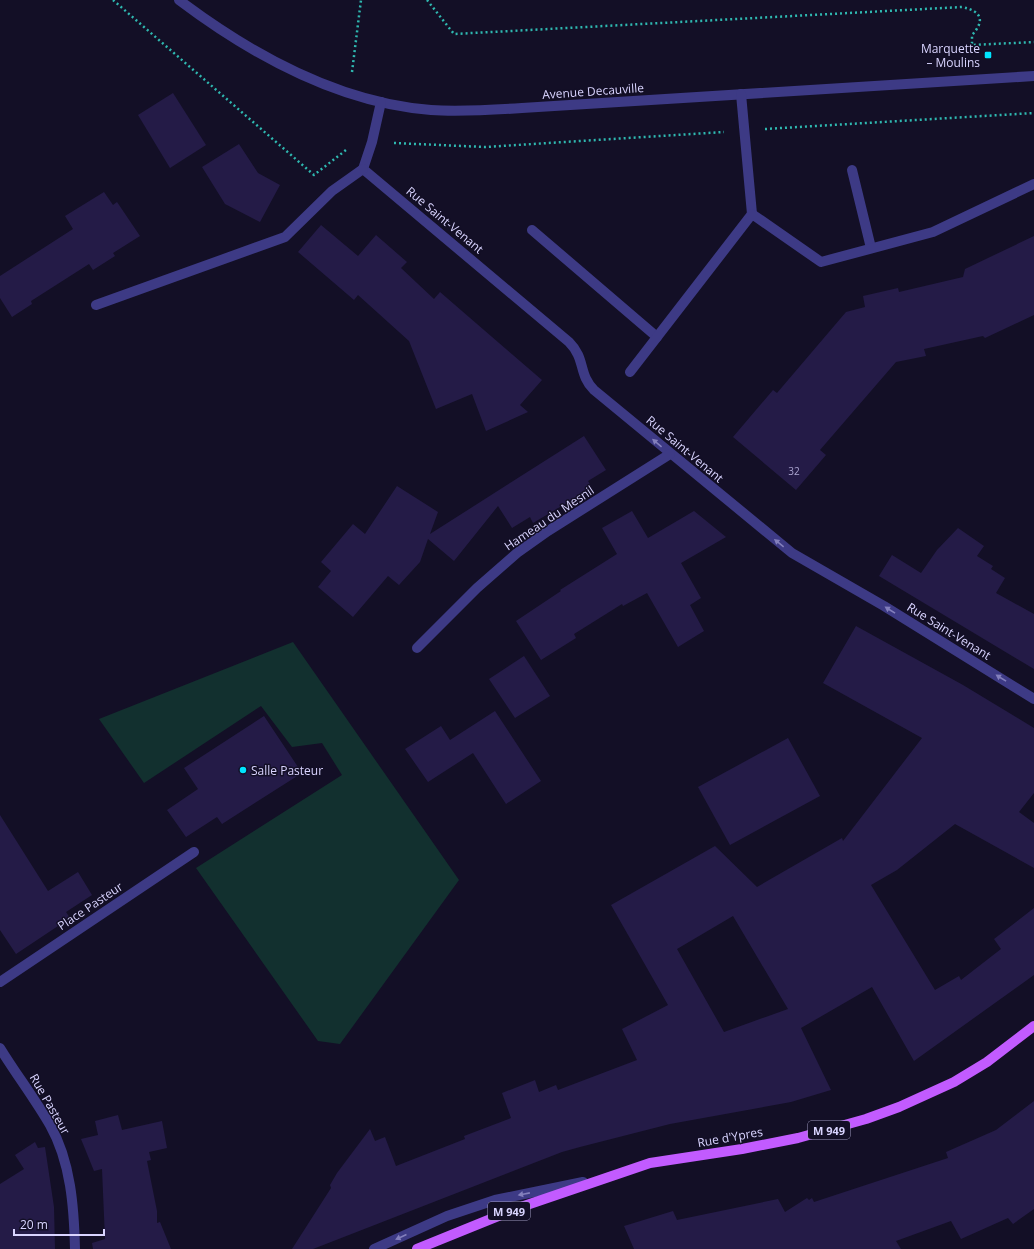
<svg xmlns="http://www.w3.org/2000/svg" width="1034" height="1249" font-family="'Open Sans',sans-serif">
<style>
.green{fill:#12302f}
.building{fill:#241b47;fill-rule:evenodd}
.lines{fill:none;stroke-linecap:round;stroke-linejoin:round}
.path{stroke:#2fb8b0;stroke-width:2.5;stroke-dasharray:2 3;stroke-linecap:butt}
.minor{stroke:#3d3a85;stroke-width:10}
.major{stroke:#c25bff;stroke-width:10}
.oneway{fill:#837fbc}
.poi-dot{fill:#00e5ff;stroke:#130f26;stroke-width:1.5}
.labels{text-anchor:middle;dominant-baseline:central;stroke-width:3;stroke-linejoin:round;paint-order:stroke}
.number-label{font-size:10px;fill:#aca6d1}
.shield{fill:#130f26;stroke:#9e99be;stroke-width:1}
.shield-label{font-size:11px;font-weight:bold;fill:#d9d4ff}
.poi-label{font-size:12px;fill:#d9d4ff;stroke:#130f26;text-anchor:end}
.street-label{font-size:12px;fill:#d9d4ff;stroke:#130f26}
</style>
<rect width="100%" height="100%" fill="#130f26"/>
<polygon class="green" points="293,642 459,880 340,1044 318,1041 196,868 342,775 322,743 292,747 261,706 144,783 99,719"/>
<g class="building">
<polygon points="173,93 206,145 170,168 138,115"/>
<polygon points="239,144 258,173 280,185 260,222 225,204 202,167"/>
<polygon points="104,192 113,205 117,202 140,236 113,253 115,256 93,270 89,264 31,301 32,304 12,317 0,298 0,276 73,229 65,216"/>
<polygon points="321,225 358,256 376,235 407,262 401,268 434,299 440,292 542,380 520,405 528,412 486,431 472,394 436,409 409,341 358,295 354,300 298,252"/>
<polygon points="1034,236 1034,315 985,338 983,336 924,349 926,356 896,362 820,450 826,455 796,490 733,437 773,390 777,393 846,312 865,307 863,296 898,288 899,292 963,277 965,269"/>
<polygon points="584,436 606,470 588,481 592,488 533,523 530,517 512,528 498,506 454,561 428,539 420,562 399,585 388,576 353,617 318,587 331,571 321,562 353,524 365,534 397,486 438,512 430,534"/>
<polygon points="632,511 648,538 694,511 726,537 681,563 701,598 690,605 704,631 678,647 647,593 623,606 622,604 574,634 576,638 541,660 516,621 561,591 560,590 617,554 602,528"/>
<polygon points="958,528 984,546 977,556 993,566 991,569 1005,578 996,593 1034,614 1034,669 879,576 892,555 921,573 937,550"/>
<path d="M856 626 963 685 1034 728V793L1019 812 1034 823V868L955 824 897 870 871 885 935 990 959 976 961 980 1001 949 994 939 1034 908V975L914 1061 872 987 801 1028 831 1090 791 1102 670 1124 580 1147 562 1152 313 1249H292L331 1188 330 1185 337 1173 370 1129 375 1141 385 1137 396 1166 465 1139 464 1136 511 1118 502 1093 535 1080 539 1092 556 1085 558 1090 637 1060 622 1029 668 1005 611 905 715 846 757 887 842 838 843 841 922 738 823 683ZM733 916 788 1009 724 1032 677 949Z"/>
<polygon points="524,656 550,696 515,718 489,679"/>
<polygon points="495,711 541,781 506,804 473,753 428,782 405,749 441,726 450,740"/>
<polygon points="264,716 302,773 222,824 217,817 186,837 167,810 198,789 184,768"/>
<polygon points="788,738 820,796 730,845 698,787"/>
<polygon points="0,815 48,891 78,872 92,895 66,912 70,918 16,954 0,930"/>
<polygon points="1034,1101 1034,1209 1013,1224 1008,1218 961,1239 951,1221 896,1241 901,1249 634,1249 624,1226 673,1211 677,1220 778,1199 785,1212 807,1198 809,1200 812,1198 814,1202 948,1158 946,1152 996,1130"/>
<polygon points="118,1115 122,1130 162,1121 167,1148 149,1152 151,1160 147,1161 157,1211 157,1223 160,1222 171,1249 93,1249 92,1243 105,1239 102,1169 94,1171 81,1139 98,1135 95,1121"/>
<polygon points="35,1142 38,1148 45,1147 54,1207 55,1249 0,1249 0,1184 24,1169 15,1155"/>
</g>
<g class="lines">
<g class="path">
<polyline points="113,0 314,175 346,150"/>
<path d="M427 0 454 34 962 7C982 11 985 21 972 35V45L1034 42"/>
<polyline points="352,72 361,0"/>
<polyline points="765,129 1034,113"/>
<polyline points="394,143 485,147 724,132"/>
</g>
<g class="minor">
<path d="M179 0C252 55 339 103 431 110 461 112 492 110 522 108L1034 76"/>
<polyline points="741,94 752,214"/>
<path d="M381 102 372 142 363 169 569 342C586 359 578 374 594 390L792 553 884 606 1034 699"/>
<polyline points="852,170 871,248"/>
<polyline points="532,230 657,337"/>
<polyline points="96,305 285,237 332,191 363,169"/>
<polyline points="630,372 752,214 821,262 933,232 1034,184"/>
<polyline points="417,648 477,588 517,553 548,531 670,454"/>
<polyline points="0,982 194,852"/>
<path d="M0 1048C16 1074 35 1099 50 1125 71 1162 74 1208 75 1249"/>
<polyline points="374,1249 447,1216 495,1200 583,1182"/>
</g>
<polyline class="major" points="417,1249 518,1208 650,1163 742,1149 798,1138 866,1119 899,1107 954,1082 987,1062 1034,1026"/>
</g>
<defs><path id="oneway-solid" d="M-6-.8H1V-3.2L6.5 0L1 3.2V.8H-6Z"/></defs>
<g class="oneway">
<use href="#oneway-solid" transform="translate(657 443) rotate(-140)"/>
<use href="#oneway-solid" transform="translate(779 543) rotate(-141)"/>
<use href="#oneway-solid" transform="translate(890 610) rotate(-148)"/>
<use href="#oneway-solid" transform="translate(1001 678) rotate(-148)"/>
<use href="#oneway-solid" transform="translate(524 1194) rotate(169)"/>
<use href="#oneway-solid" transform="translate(401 1237) rotate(156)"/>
</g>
<g class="poi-dot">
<rect x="984" y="51" width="8" height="8" rx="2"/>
<circle cx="243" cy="770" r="4"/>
</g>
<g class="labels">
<g class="number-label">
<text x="794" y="471">32</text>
</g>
<g class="shield">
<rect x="808" y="1121" width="42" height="18" rx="3"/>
<rect x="488" y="1202" width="42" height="18" rx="3"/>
</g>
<g class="shield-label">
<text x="829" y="1130">M 949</text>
<text x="509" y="1211">M 949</text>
</g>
<g class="poi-label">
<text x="980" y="48">Marquette<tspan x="980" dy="14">– Moulins</tspan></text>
<text x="251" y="770" text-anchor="start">Salle Pasteur</text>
</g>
<g class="street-label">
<text transform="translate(593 91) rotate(-4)">Avenue Decauville</text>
<text transform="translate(445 220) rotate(40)">Rue Saint-Venant</text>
<text transform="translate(685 449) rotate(40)">Rue Saint-Venant</text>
<text transform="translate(549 518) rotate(-34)">Hameau du Mesnil</text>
<text transform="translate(949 631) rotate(32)">Rue Saint-Venant</text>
<text transform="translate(90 906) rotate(-34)">Place Pasteur</text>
<text transform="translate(50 1104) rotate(60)">Rue Pasteur</text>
<text transform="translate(730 1137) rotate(-10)">Rue d'Ypres</text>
</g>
</g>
<path d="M14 1229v6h90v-6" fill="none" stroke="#d9d4ff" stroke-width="2"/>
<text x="20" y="1229" font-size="12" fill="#d9d4ff" stroke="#130f26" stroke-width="3" paint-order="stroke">20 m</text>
</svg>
